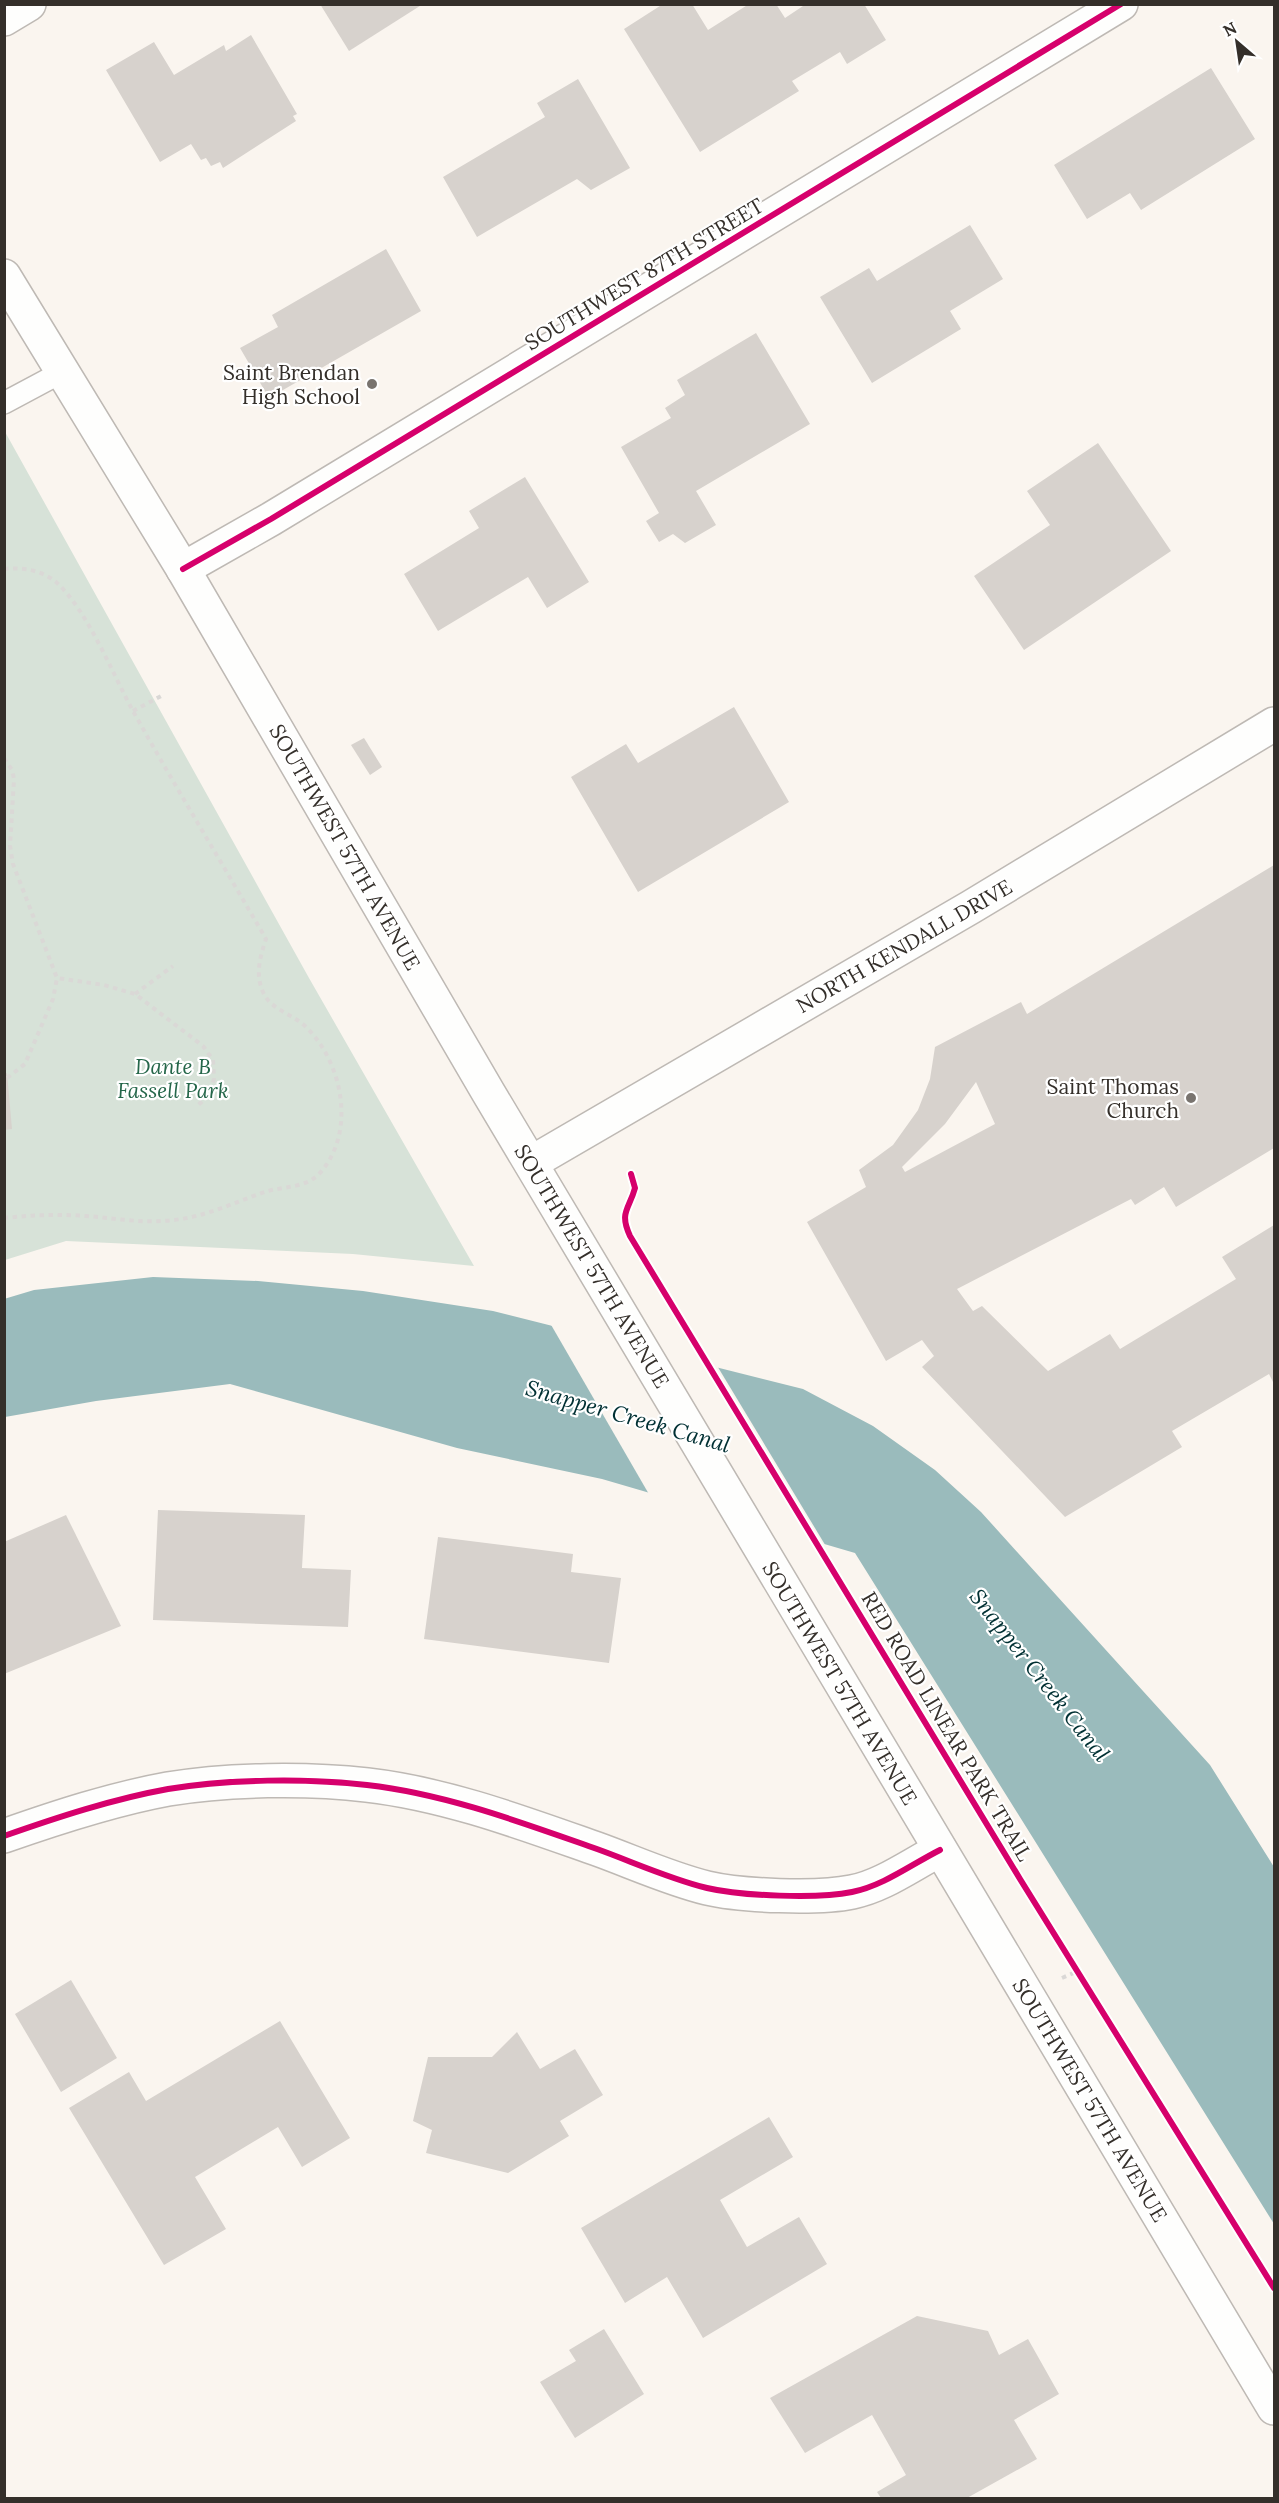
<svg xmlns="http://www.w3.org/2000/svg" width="1279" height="2503" font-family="Lora,serif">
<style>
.green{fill:#d7e2d8}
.water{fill:#9abbbc}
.pier{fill:#faf5ef}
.building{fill:#d7d2cd;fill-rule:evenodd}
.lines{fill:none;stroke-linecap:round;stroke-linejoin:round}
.lane-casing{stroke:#beb9b4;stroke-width:24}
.street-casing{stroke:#beb9b4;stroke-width:36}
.secondary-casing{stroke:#beb9b4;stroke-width:36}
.path{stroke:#dad8d6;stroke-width:4;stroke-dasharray:4.5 4.5;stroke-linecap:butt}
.lane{stroke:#fefefd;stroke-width:21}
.street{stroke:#fefefd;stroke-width:33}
.secondary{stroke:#fefefd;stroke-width:33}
.cycleway-casing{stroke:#fff;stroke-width:10}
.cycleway{stroke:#d6006c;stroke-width:6}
.poi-dot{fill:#79746f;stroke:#fff;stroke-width:2}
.labels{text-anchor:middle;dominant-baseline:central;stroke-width:4.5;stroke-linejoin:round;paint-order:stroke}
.street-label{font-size:21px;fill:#342f2a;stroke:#fff}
.poi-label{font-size:21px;fill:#342f2a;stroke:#fff;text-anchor:end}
.park-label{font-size:21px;font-style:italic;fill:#246649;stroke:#fff}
.water-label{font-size:22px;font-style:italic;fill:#003033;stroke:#fff}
</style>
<rect width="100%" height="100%" fill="#faf5ef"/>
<polygon class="green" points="4,430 309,978 474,1266 353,1254 66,1241 5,1260"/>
<polygon class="water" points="153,1277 258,1281 363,1291 493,1311 803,1389 873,1426 935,1470 981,1512 1210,1765 1274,1867 1274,2224 855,1553 602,1479 457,1448 230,1384 96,1401 5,1417 4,1299 34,1290"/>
<polygon class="pier" points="550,1323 716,1364 827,1548 650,1496"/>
<g class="building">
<polygon points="320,4 423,4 349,51"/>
<polygon points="663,4 692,4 708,30 749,4 776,4 785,18 806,4 864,4 886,40 847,64 840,52 792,81 799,91 700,152 624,29"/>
<polygon points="251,35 297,114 293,116 296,121 223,168 220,162 211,166 206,158 201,160 191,144 160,162 106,70 154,42 174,75 224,45 226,51"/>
<polygon points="1211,68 1255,139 1141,210 1130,193 1087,219 1054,165"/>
<polygon points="578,79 630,168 591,190 577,179 477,237 443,177 545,117 537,103"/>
<polygon points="970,225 1003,279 950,311 961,329 872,383 820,297 869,268 877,281"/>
<polygon points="386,249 421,311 269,398 240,348 278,327 272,315"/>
<polygon points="756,333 810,424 696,491 716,525 685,543 673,534 659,542 646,521 659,513 621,447 671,418 665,408 685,395 677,380"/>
<polygon points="1098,443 1171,551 1024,650 974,576 1050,525 1027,491"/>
<polygon points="525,477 589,582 547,608 528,577 438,631 404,574 479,528 469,511"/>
<polygon points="734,707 789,802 638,892 571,777 626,744 638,763"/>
<polygon points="364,738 382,767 370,775 351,745"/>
<path d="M1274 865V1148L1176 1207 1164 1187 1135 1205 1131 1199 957 1289 973 1311 982 1306 1048 1371 1110 1334 1120 1349 1236 1279 1222 1257 1274 1225V1384L1269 1374 1172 1431 1182 1447 1065 1517 922 1367 934 1356 922 1340 886 1361 807 1222 866 1187 859 1170 893 1145 918 1110 930 1079 935 1047 1021 1002 1027 1014ZM976 1082 995 1124 905 1172 902 1167 945 1124Z"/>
<polygon points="7,1073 12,1129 4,1130 4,1074"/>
<polygon points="158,1510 305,1515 302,1568 351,1570 348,1627 153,1620"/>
<polygon points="66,1515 121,1626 4,1674 4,1542"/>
<polygon points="438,1537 573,1554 571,1572 621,1578 609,1663 424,1639"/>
<polygon points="71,1980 117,2058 61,2092 15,2014"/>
<polygon points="280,2021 350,2138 302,2167 278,2127 195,2177 226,2229 164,2265 69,2108 129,2072 146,2101"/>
<polygon points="517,2032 540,2069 575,2049 603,2095 560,2121 569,2136 508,2173 426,2153 432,2130 413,2121 428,2057 492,2057"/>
<polygon points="769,2117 793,2157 720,2200 747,2247 799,2217 827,2264 703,2338 667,2277 625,2303 581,2228"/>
<polygon points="917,2316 988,2331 999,2355 1028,2339 1059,2394 1014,2420 1037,2459 967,2498 881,2498 877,2492 906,2475 872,2415 805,2453 770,2398"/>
<polygon points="604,2329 644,2394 575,2438 540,2382 576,2361 569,2350"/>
</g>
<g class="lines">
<defs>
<polyline id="lane" points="4,403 62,372"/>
<g id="street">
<polyline points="4,19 29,4"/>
<polyline points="183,569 271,519 1121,4"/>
</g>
<g id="secondary">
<polyline points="4,276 183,569 488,1092 1274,2408"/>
<polyline points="531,1163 971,907 1274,724"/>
<path d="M4 1836C58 1817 113 1799 168 1789 228 1779 307 1778 367 1785 446 1794 523 1823 597 1849 633 1862 670 1879 707 1888 741 1896 818 1899 852 1892 883 1886 912 1864 940 1850"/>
</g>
</defs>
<use href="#lane" class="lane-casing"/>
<use href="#street" class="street-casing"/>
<use href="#secondary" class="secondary-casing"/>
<g class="path">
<path d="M4 569C23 567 41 570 56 582 88 611 112 673 133 711 176 788 222 863 266 939 260 957 255 974 263 992 271 1010 291 1013 305 1026 343 1062 357 1133 319 1174 305 1188 286 1186 268 1191 237 1201 206 1217 173 1220 143 1224 115 1218 86 1216 59 1214 32 1215 4 1218"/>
<polyline points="133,711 163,695"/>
<polyline points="4,758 12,770 14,779 10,846 13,864 57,978 104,985 135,994 203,1046 213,1060 214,1079 208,1096 196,1107"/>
<polyline points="135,994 173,966"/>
<polyline points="7,1078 25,1064 53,999 57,978"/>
<polyline points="1062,1978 1078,1971"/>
</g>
<use href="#lane" class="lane"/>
<use href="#street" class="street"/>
<use href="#secondary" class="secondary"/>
<defs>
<g id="cycleway">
<polyline points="183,569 271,519 1121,4"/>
<path d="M631 1174 635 1188C629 1210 619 1212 630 1236L1020 1879 1274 2288"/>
<path d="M4 1836C58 1817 113 1799 168 1789 228 1779 307 1778 367 1785 446 1794 523 1823 597 1849 633 1862 670 1879 707 1888 741 1896 818 1899 852 1892 883 1886 912 1864 940 1850"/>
</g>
</defs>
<use href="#cycleway" class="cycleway-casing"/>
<use href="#cycleway" class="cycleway"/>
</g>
<g class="poi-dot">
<circle cx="372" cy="384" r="6"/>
<circle cx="1191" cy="1098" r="6"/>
</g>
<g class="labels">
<g class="street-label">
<text transform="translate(644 274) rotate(-31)">SOUTHWEST 87TH STREET</text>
<text transform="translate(345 847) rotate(60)">SOUTHWEST 57TH AVENUE</text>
<text transform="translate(904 946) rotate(-30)">NORTH KENDALL DRIVE</text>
<text transform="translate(592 1266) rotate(59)">SOUTHWEST 57TH AVENUE</text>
<text transform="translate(840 1683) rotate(59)">SOUTHWEST 57TH AVENUE</text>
<text transform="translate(947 1726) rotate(59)">RED ROAD LINEAR PARK TRAIL</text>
<text transform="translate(1090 2100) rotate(59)">SOUTHWEST 57TH AVENUE</text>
</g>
<g class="poi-label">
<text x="360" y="372">Saint Brendan<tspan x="360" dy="24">High School</tspan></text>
<text x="1179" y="1086">Saint Thomas<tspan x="1179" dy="24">Church</tspan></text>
</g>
<g class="park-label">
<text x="173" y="1066">Dante B<tspan x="173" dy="24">Fassell Park</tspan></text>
</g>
<g class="water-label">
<text transform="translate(628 1416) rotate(16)">Snapper Creek Canal</text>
<text transform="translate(1040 1675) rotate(52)">Snapper Creek Canal</text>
</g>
</g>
<rect width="1279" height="2503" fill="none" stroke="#342f2a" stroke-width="12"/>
<g transform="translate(1237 42) rotate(331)" stroke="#ffffff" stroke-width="4.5" paint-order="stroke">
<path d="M0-4.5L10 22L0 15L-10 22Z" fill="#342f2a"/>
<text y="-9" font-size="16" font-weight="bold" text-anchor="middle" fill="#342f2a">N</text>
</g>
</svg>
